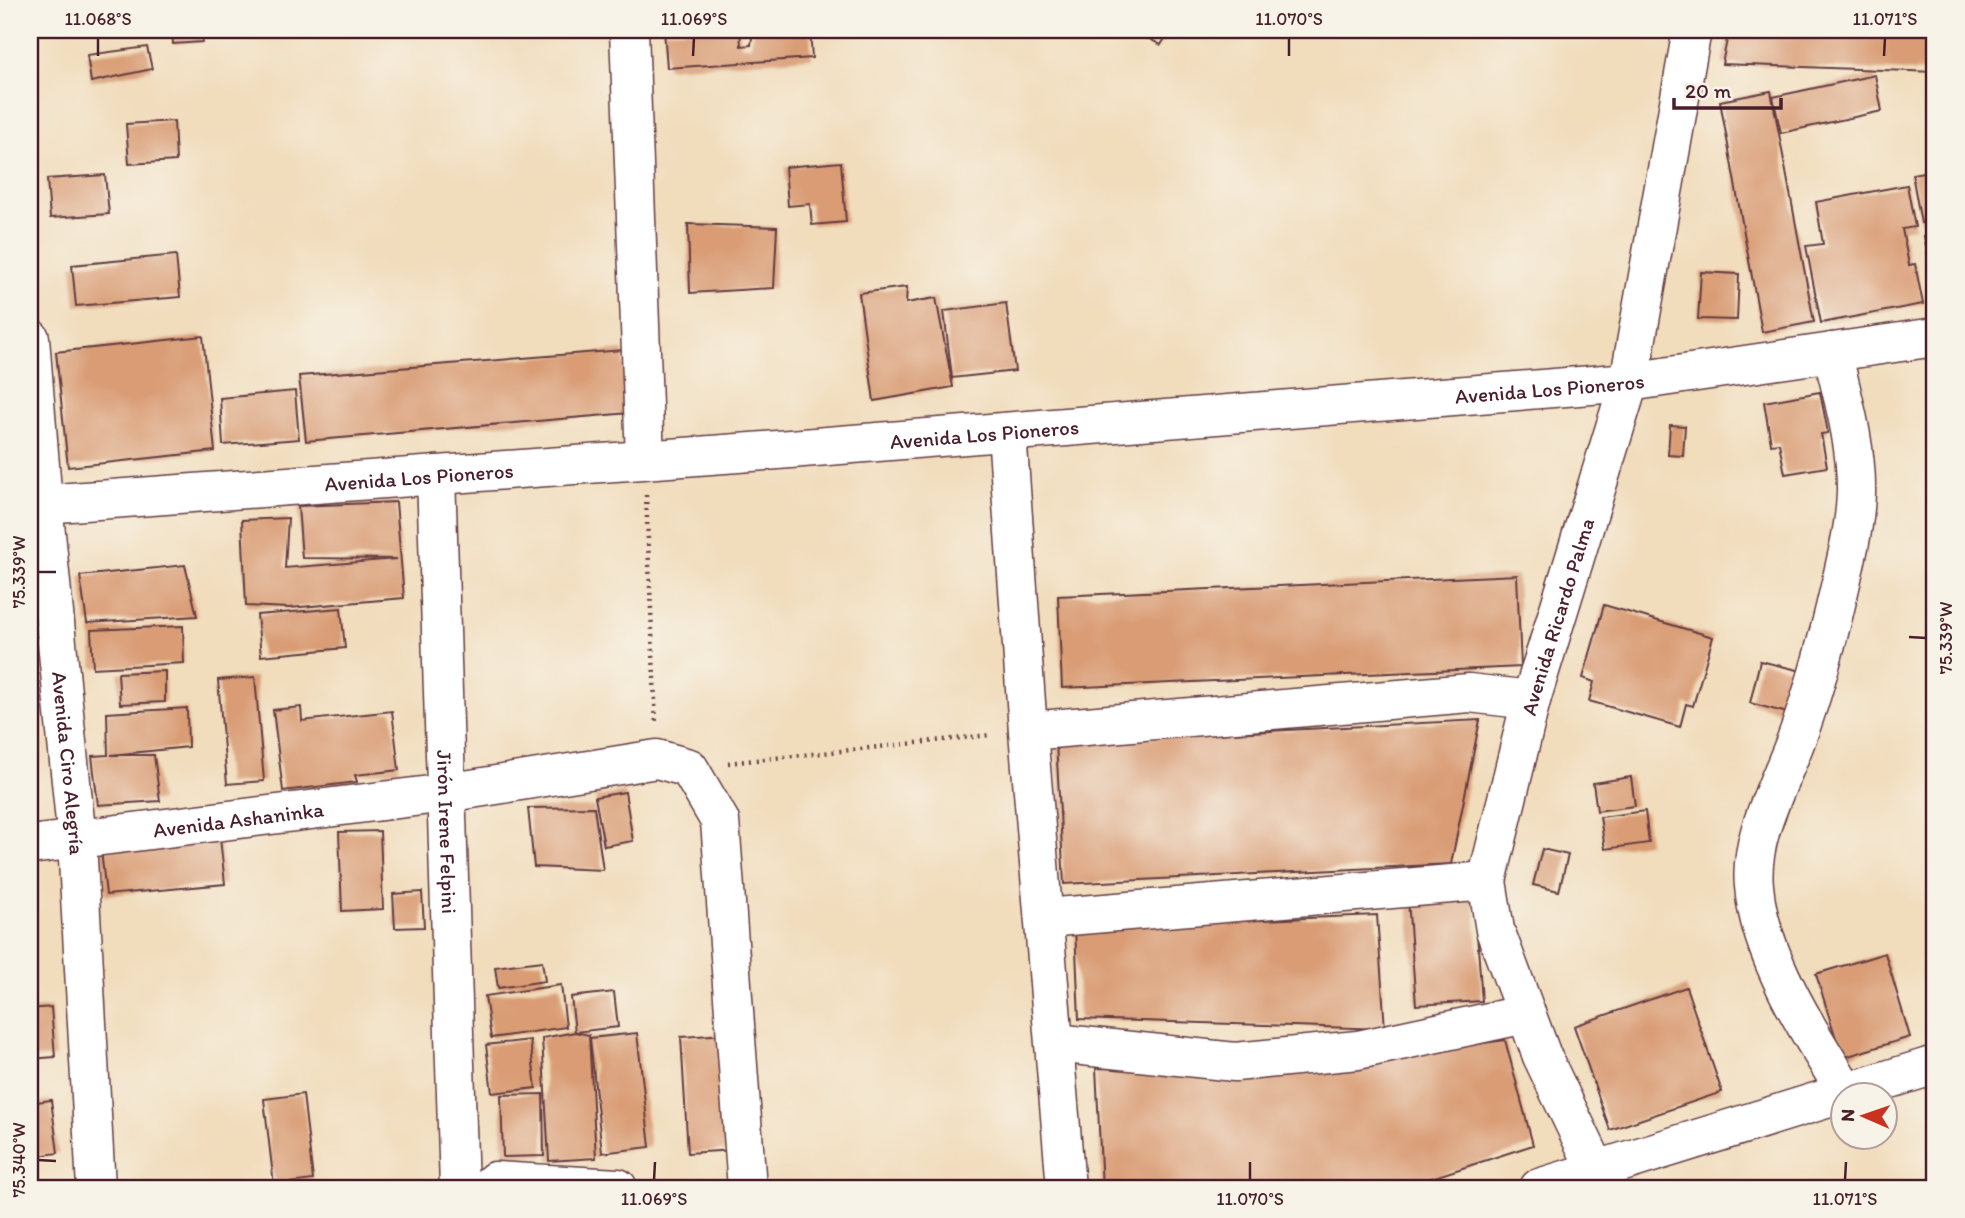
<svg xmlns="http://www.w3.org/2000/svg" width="1965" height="1218" font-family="Itim,sans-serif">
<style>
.building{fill:#d99c75}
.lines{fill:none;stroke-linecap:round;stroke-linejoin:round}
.minor-casing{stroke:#633b41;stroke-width:41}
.path{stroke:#633b41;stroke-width:4.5;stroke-dasharray:2 5;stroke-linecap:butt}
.minor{stroke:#fff;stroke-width:38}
.ticks{fill:none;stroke:#4a1f2b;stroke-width:2.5}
.labels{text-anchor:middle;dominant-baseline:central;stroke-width:5;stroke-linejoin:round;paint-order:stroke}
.street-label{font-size:21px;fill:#4a1f2b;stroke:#f7f3e8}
.neatline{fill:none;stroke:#4a1f2b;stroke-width:2.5}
.ticks-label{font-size:18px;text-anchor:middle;fill:#4a1f2b}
</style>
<rect width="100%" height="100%" fill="#f7f3e8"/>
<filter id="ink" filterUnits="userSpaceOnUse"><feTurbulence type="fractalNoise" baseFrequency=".0143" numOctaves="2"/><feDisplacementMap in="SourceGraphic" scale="14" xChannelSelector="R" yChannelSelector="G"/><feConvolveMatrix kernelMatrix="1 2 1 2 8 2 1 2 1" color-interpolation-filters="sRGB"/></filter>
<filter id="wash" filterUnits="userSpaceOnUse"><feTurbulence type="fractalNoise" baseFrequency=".00686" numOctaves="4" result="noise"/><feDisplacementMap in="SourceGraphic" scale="28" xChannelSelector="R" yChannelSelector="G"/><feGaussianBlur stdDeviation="1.57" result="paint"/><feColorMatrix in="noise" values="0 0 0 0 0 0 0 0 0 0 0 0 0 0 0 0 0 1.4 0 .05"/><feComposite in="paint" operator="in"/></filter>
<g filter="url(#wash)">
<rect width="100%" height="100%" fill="#f1dcbb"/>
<g id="blocks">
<g class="building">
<polygon points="172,30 205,30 202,42 173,44"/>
<polygon points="664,30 740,30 741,46 751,45 753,30 810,30 812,58 667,68"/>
<polygon points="1132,30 1170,30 1161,45"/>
<polygon points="1729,30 1935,30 1935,72 1722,64"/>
<polygon points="147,47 152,69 91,82 87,55"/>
<polygon points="1875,75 1882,111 1781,133 1773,97"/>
<polygon points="1771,91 1814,322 1762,332 1720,101"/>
<polygon points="174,121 176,161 129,164 126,124"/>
<polygon points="841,162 846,222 812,225 810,204 788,206 785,167"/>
<polygon points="1935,170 1935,221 1921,223 1912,174"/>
<polygon points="105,175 109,214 50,218 47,179"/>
<polygon points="1907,185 1915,227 1902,229 1909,265 1915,264 1923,304 1821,323 1806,246 1823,244 1816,202"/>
<polygon points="688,224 777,227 774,288 690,293"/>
<polygon points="1935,234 1935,286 1934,286 1924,236"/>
<polygon points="176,255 180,297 76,306 72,265"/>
<polygon points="1701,272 1739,274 1737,320 1698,319"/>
<polygon points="907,287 906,303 936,298 953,387 874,401 859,293"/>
<polygon points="1006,303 1015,371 952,378 944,311"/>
<polygon points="203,336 215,451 68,467 56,352"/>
<polygon points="623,350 629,413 306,441 299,376"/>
<polygon points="295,391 299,439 223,445 220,398"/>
<polygon points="1820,392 1828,433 1821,434 1827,467 1785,474 1779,443 1771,444 1764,402"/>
<polygon points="1670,425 1685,426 1683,456 1668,455"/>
<polygon points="396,502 404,598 289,608 246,606 242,520 288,518 285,568 397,559 302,558 298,506"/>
<polygon points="185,565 197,616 87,623 80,576"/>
<polygon points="1517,575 1521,667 1062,688 1058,596"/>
<polygon points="1604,605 1713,637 1693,706 1686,704 1680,727 1589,701 1594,682 1583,678"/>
<polygon points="341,608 345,648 261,656 257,615"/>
<polygon points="183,626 184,663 93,668 91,630"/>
<polygon points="1760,661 1802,671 1791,714 1750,703"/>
<polygon points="165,671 165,702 120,704 118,673"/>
<polygon points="255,677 264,781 227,784 218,680"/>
<polygon points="301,707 302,721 392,711 399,770 355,775 357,782 283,791 273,710"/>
<polygon points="187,708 188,747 111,755 154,755 160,801 98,805 92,756 108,755 107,713"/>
<polygon points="1480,720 1451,864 1064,884 1056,742"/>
<polygon points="1631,777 1635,806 1597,811 1593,783"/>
<polygon points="625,792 633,841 604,846 595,797"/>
<polygon points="594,807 603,870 534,867 528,808"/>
<polygon points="1645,811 1649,843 1605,849 1600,817"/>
<polygon points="380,831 383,909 342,911 339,832"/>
<polygon points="220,838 225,884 106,895 101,850"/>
<polygon points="1542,849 1568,855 1559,891 1533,885"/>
<polygon points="422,892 424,927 395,928 393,894"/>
<polygon points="1474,894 1482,1001 1416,1005 1408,900"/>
<polygon points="1377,915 1385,1029 1079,1019 1075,928"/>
<polygon points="1885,953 1910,1037 1842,1058 1816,974"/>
<polygon points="542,961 545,981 498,988 495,967"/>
<polygon points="561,985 566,1027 491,1038 485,996"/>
<polygon points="1686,987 1722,1092 1610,1130 1574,1026"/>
<polygon points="614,992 618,1027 575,1032 571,997"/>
<polygon points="51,1007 55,1057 30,1059 30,1009"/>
<polygon points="575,1032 589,1035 596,1158 549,1161 542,1038"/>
<polygon points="637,1033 650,1147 602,1153 590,1038"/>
<polygon points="728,1034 734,1150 688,1153 681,1037"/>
<polygon points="530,1040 536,1088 492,1093 486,1045"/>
<polygon points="1505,1040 1533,1145 1401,1188 1102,1188 1096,1068 1313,1074 1404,1054"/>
<polygon points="303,1094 313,1180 274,1185 264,1099"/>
<polygon points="543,1094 544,1156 503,1157 501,1095"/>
<polygon points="51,1100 58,1153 30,1157 30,1103"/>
</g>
</g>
</g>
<g filter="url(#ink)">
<use href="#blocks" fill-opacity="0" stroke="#633b41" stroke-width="2"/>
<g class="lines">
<defs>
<g id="minor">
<polyline points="629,30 645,459"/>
<path id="s1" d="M30 338 43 504 77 841 96 1188"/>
<path d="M1832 352C1843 398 1857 446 1856 493 1855 525 1847 556 1840 587 1828 639 1815 690 1796 740 1779 786 1749 836 1754 886 1759 955 1811 1036 1847 1093"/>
<polyline points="1007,432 1028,731 1066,1188"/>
<path id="s2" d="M436 475 459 1188"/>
<path id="s3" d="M30 505 765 451 1629 382 1935 337"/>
<polyline points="1028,731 1469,693 1531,700"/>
<path id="s4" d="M30 845 446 793 657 759 689 768 720 821 747 1188"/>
<polyline points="1045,918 1487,881"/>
<polyline points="1055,1043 1235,1062 1358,1050 1526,1014"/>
<polyline points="487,1188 495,1181 618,1188"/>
<polyline points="1539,1188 1935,1065"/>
<path id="s5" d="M1605 1188 1542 1056 1495 930 1487 881 1531 700 1629 382 1692 30"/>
</g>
</defs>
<use href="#minor" class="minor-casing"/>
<g class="path">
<polyline points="646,495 656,724"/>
<polyline points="728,763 991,735"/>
</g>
<use href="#minor" class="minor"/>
</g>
</g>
<path class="ticks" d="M98 56V38M693 56 694 38M1289 56V38M1884 56 1885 38M38 572H56M1909 637 1926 638M38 1160 56 1161M654 1180 655 1162M1250 1180V1162M1845 1180 1846 1162"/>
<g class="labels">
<g class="street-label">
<text stroke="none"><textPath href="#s3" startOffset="1524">Avenida Los Pioneros</textPath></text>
<text stroke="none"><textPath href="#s3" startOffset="957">Avenida Los Pioneros</textPath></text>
<text stroke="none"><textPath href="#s3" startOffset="390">Avenida Los Pioneros</textPath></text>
<text stroke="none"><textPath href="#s5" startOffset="604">Avenida Ricardo Palma</textPath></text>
<text stroke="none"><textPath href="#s1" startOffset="427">Avenida Ciro Alegría</textPath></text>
<text stroke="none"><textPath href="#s4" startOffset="210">Avenida Ashaninka</textPath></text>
<text stroke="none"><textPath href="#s2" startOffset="357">Jirón Irene Felpini</textPath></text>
</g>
</g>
<rect width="1965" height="1218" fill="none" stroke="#f7f3e8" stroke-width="77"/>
<g transform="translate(1864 1116) rotate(272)"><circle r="33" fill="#f7f3e8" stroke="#b29e9c" stroke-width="2"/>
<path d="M0-5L12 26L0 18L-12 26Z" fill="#c8321e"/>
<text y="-10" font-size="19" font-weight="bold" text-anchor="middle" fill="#4a1f2b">N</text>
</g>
<path d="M1674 98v10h107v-10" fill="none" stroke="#4a1f2b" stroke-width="3.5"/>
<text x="1685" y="98" font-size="21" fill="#4a1f2b" stroke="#f7f3e8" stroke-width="5" paint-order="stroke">20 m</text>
<rect x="38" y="38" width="1888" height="1142" class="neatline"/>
<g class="ticks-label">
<text x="98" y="25">11.068°S</text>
<text x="694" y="25">11.069°S</text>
<text x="1289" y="25">11.070°S</text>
<text x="1885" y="25">11.071°S</text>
<text transform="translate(19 572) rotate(-90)" y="6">75.339°W</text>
<text transform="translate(1946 638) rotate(-90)" y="6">75.339°W</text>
<text transform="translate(19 1160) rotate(-90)" y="6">75.340°W</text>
<text x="654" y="1205">11.069°S</text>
<text x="1250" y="1205">11.070°S</text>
<text x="1845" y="1205">11.071°S</text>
</g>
</svg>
